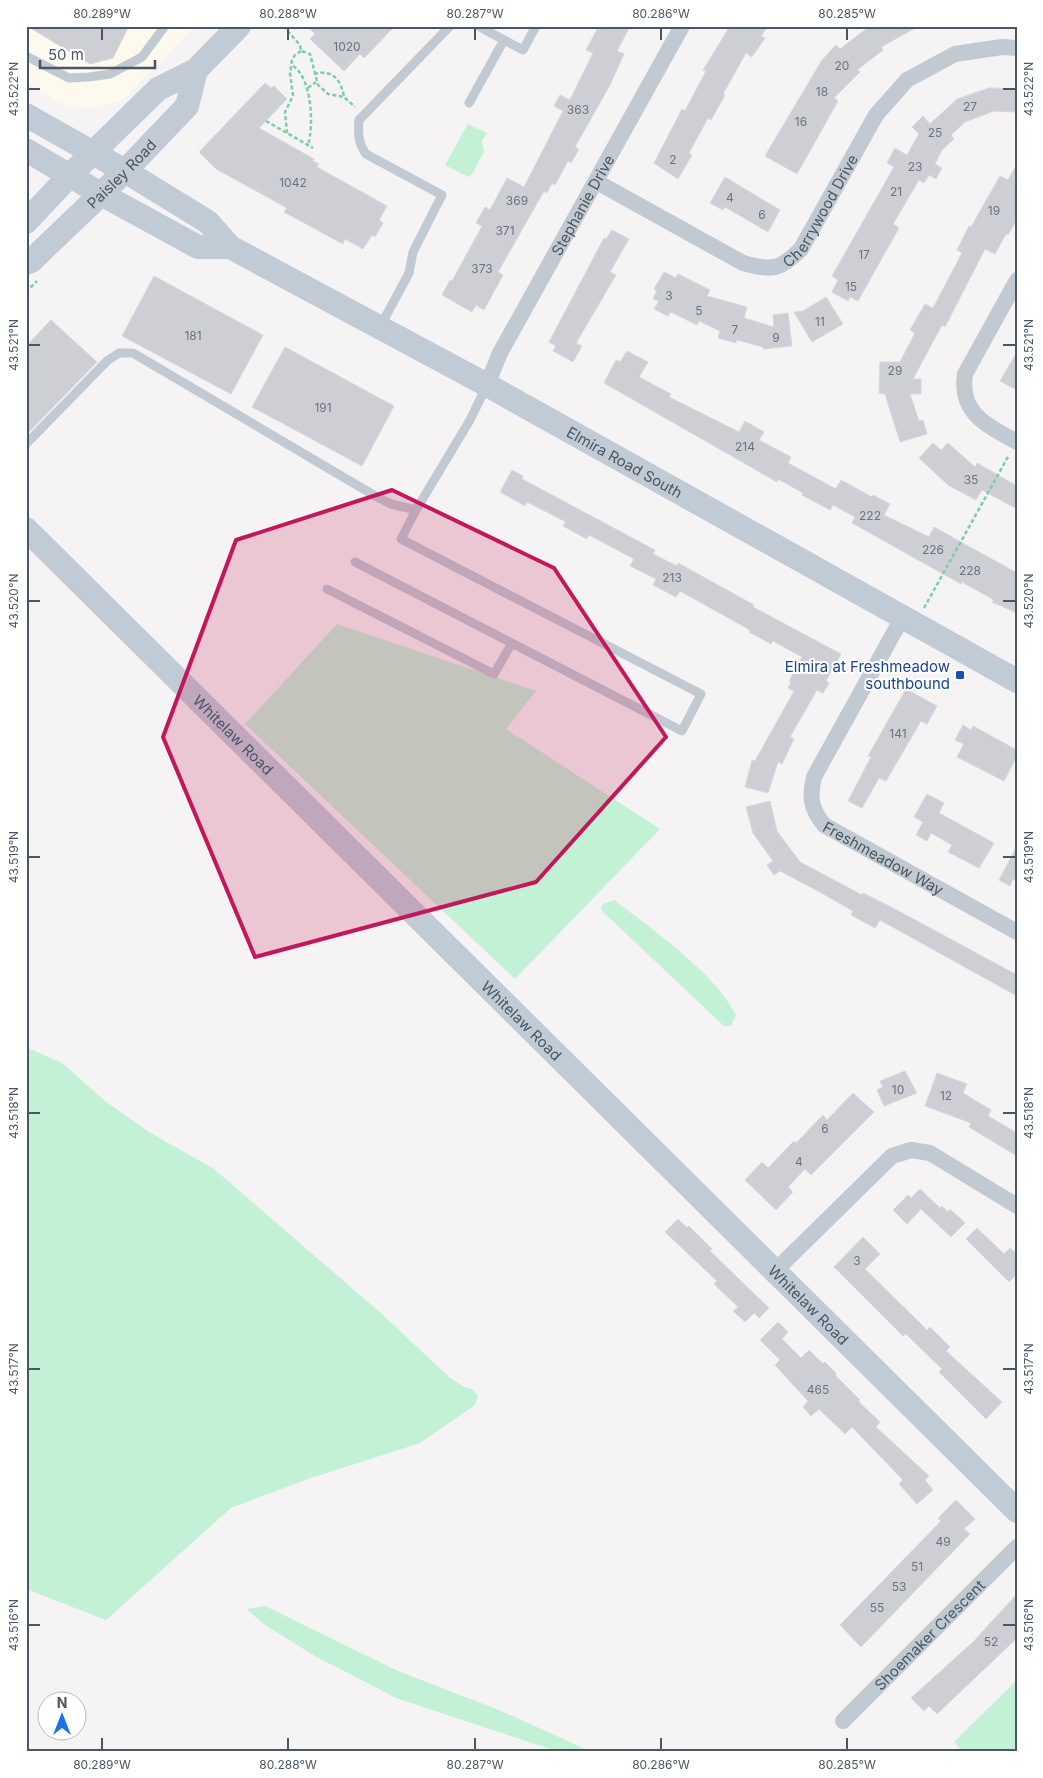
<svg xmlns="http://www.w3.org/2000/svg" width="1043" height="1778" font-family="Inter,sans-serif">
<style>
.commercial{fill:#fdf9ef}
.green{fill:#c3f1d5}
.building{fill:#cdcfd5;stroke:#d7d9de}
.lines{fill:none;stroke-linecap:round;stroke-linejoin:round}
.path{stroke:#7ad0a6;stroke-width:2.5;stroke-dasharray:4 2.5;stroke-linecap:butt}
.lane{stroke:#c1cad2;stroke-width:9}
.street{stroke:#c1cad2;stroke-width:16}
.secondary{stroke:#c1cbd6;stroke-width:24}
.marked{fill:#c2185b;fill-opacity:0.2;stroke:#c2185b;stroke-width:4;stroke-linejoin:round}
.ticks{fill:none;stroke:#4a5661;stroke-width:2}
.transit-dot{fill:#1a4fb4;stroke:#fff;stroke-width:2}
.labels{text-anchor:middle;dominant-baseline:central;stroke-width:4;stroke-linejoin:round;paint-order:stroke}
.number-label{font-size:12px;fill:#6b747e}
.street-label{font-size:15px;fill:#4a5661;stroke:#fff}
.transit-label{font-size:15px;fill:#164399;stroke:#fff;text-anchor:end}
.neatline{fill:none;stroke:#4a5661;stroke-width:2}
.ticks-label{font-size:12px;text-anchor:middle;fill:#4a5661}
</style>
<rect width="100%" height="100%" fill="#f5f3f3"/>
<polygon class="commercial" points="26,26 196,26 122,101 92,109 68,106 26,83"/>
<g class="green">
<path d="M468 124 487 133 482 141 484 152C478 160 476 171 469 177L445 165Z"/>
<polygon points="337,624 536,691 506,729 660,829 515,979 245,724"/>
<path d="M614 900C654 931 713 971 736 1015L731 1026H724L601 910 603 904Z"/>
<polygon points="26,1047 62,1063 105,1101 149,1132 214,1169 383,1315 449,1377 464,1387 472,1389 478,1396 475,1405 420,1443 308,1479 231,1508 106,1620 26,1589"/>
<polygon points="265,1606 398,1671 499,1710 592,1752 559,1752 396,1698 315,1656 262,1623 247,1609"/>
<polygon points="1017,1680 1017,1752 963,1752 954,1742"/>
</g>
<g class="building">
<polygon points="27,26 129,26 113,58 90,64"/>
<polygon points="307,26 395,26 364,58 360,54 344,71 310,39 315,34"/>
<polygon points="599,26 630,26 617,51 624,54 610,85 575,147 579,149 571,163 568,161 555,185 552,183 547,193 544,191 498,272 503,275 484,310 476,305 472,312 442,295 450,280 452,281 482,226 476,223 485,207 490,210 507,178 524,187 563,111 554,106 560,95 570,100 593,53 586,50"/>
<polygon points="730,26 768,26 761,36 765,38 752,57 746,53 723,94 725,95 711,120 708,118 689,153 692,155 678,179 654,163 682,109 685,111 706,71 703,70"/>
<polygon points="870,26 919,26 881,47 883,50 857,70 860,72 834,98 838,101 797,174 765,156 822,60 836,45 840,49"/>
<polygon points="265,83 271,88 274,86 287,99 259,128 314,159 313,161 319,164 317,167 387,206 379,220 383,223 375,237 372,235 363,249 345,239 343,244 284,212 287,208 216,169 199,152"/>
<polygon points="989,88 1017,89 1017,112 994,111 965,122 951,135 954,139 942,150 935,164 942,168 936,179 929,175 924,183 919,180 893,224 899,228 858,301 850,297 848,301 832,292 838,280 832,276 894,167 887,163 895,148 907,155 919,134 912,127 923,116 930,124 957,99"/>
<polygon points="1017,164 1017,219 1008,235 1006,234 995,254 985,249 945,327 942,325 913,379 921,379 921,394 910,394 919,421 923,420 927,434 900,442 885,394 879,393 880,362 900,362 915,333 910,330 925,304 933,308 962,253 957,250 969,226 971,227 1000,176 1008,180"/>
<polygon points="725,177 780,210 768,232 725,207 723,210 710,203"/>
<polygon points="612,230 629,239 610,272 616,275 576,343 582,346 573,362 553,351 556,346 549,342 604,238 606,239"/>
<polygon points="664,272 676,278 678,274 710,290 707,296 747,307 744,318 774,327 773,315 788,313 792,346 763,349 763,347 737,340 736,343 718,338 720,331 699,321 697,325 671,312 668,316 654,309 659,301 653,299 657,291 654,289"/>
<polygon points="154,276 263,335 231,394 122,336"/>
<polygon points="826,297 843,324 812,342 794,312 803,311"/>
<polygon points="51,320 97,362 26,435 26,346"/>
<polygon points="285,347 394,406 362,466 252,407"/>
<polygon points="627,351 648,362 639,377 671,394 669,397 739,432 745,421 764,432 759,440 791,457 788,463 836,489 841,480 872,497 873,495 890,504 884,515 929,537 934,527 1017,573 1017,613 992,602 994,600 962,582 961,584 852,523 855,517 833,505 830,510 802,495 803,493 778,479 777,482 604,383 616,360 620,362"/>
<polygon points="1017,352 1017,390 1000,381"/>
<polygon points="933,443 941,450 948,443 975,467 977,463 1017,486 1017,509 982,490 976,500 948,485 919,458"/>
<polygon points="512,470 523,476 522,479 655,550 653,554 677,566 678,563 689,569 754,605 753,607 841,654 826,681 829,683 823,693 817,690 790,737 794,739 782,764 778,762 768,793 745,787 752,760 755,761 794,691 788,688 791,682 789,681 802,657 773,641 771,644 749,632 750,630 680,591 676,597 653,585 656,579 630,566 634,559 589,535 587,539 563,526 566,522 527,502 525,506 500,492"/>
<polygon points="906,689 937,706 927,724 921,721 886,781 879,778 862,808 848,801 871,757 868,756"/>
<polygon points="963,725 971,730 973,726 1017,750 1017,756 1004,781 957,757 964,744 955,740"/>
<polygon points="927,794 944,803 939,813 994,843 979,868 948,852 952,845 931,833 927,841 916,835 923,822 914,817"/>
<polygon points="770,801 777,831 800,862 862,895 863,893 895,909 1017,975 1017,996 880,920 875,928 851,915 853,911 818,891 780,871 774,875 767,865 773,861 753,833 746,807"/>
<polygon points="1017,846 1017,881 1013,879 1010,886 999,880"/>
<polygon points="905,1071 917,1093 884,1106 877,1090 883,1087 880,1081"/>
<polygon points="937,1073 967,1084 963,1093 991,1110 988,1116 1017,1133 1017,1156 969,1127 971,1123 925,1106"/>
<polygon points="853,1093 874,1112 811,1175 805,1169 788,1187 793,1192 776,1210 745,1180 762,1162 768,1168 794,1141 796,1143 823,1115 827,1120"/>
<polygon points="920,1189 940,1208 942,1206 948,1212 950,1209 965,1223 951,1237 921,1209 907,1224 893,1210 908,1195 911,1198"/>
<polygon points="678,1219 687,1228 689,1226 712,1249 710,1251 769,1308 759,1318 754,1313 745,1322 733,1311 738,1307 714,1284 717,1281 665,1232"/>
<polygon points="977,1228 1004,1254 1010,1248 1017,1254 1017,1274 1009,1282 966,1239"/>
<polygon points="863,1237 880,1254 865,1269 927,1330 930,1327 950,1347 946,1351 1002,1402 986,1419 939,1372 942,1369 906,1334 903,1336 834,1267"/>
<polygon points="778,1322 788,1332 782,1339 801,1358 809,1350 823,1364 825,1362 836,1373 835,1375 860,1400 858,1401 880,1422 876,1427 929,1476 925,1480 933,1490 917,1504 899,1484 903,1480 852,1427 845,1434 819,1409 811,1416 803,1407 808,1401 775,1365 780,1360 760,1340"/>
<polygon points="956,1500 975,1519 964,1529 970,1534 861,1647 840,1625 941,1521 938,1518"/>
<polygon points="1017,1594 1017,1638 937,1714 929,1706 924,1711 911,1698 973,1642"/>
</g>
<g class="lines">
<g class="path">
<polyline points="283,26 300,45 301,51 310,54 318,85 328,94 344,97 355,107"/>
<path d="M293 66C312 78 314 125 308 145"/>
<path d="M314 74C333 69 341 80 344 97"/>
<polyline points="308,88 316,82"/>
<polyline points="266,121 313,148"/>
<polyline points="287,133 285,112 293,96 290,73 292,60 295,55 301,51"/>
<polyline points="26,292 37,281"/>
<polyline points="924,608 1009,455"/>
</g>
<g class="lane">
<polyline points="478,26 523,50 536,26"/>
<polyline points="26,56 69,78 89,77 110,74 142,57 165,26"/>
<polyline points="469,103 504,40"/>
<path d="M380 327 409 273 413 252 442 195 366 154C358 143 358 133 359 120L450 26"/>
<polyline points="26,444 107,361 119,353 133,353 377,497 391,504 416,510 470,420 487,385"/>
<polyline points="355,562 682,731 701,694 401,539 416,510"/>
<polyline points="327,589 494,674 512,643"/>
</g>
<g class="street">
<path id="s1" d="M597 182 743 263C772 271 780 270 801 249L876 115 907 80 955 54 1002 47 1017 48"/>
<path d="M1017 280 965 374C959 414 987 425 1017 442"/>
<path id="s2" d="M487 385 500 353 682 26"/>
<path id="s3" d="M902 618 814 777C809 797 811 809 824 825L1017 932"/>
<polyline points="776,1270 892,1156 911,1150 930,1153 1017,1206"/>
<path id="s4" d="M843 1721 1017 1547"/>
</g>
<g class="secondary">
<path id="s5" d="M26 115 125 171 208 222 230 247 487 385 1017 681"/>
<polyline points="26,150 101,194 198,247 230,247"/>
<polyline points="26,222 70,175 158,89 196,70 239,26"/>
<path id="s6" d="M26 263 31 261 125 171 187 106 196 70"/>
<path id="s7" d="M26 529 1017 1511"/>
</g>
</g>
<path class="marked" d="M392 490 554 568 666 737 536 882 255 957 163 737 236 540Z"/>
<path class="ticks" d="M102 28V40M288 28V40M475 28V40M661 28V40M847 28V40M28 89H40M1003 89H1016M28 345H40M1003 345H1016M28 601H40M1003 601H1016M28 857H40M1003 857H1016M28 1113H40M1003 1113H1016M28 1369H40M1003 1369H1016M28 1625H40M1003 1625H1016M102 1738V1750M288 1738V1750M475 1738V1750M661 1738V1750M847 1738V1750"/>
<rect class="transit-dot" x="955" y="670" width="10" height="10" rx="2.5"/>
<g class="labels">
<g class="number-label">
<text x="347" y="46">1020</text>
<text x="842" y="65">20</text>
<text x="822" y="91">18</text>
<text x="970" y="106">27</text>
<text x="578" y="109">363</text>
<text x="801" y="121">16</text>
<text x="935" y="132">25</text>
<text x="673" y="159">2</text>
<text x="915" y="166">23</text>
<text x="293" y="182">1042</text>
<text x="896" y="191">21</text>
<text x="730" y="197">4</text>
<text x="517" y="200">369</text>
<text x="994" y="210">19</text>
<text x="762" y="214">6</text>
<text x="505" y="230">371</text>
<text x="864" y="254">17</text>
<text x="482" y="268">373</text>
<text x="851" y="286">15</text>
<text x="669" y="295">3</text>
<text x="699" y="310">5</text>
<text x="820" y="321">11</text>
<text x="735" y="329">7</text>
<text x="193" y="335">181</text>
<text x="776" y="337">9</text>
<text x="895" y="370">29</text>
<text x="323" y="407">191</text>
<text x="745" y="446">214</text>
<text x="971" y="479">35</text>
<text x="870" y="515">222</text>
<text x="933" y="549">226</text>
<text x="970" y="570">228</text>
<text x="672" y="577">213</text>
<text x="898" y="733">141</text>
<text x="898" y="1089">10</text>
<text x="946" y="1095">12</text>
<text x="825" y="1128">6</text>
<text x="799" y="1161">4</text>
<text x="857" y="1260">3</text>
<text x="818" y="1389">465</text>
<text x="943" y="1541">49</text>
<text x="917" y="1566">51</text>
<text x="899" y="1586">53</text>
<text x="877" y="1607">55</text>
<text x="991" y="1641">52</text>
</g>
<g class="street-label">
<text stroke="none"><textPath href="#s6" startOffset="131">Paisley Road</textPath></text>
<text stroke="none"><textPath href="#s2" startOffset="204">Stephanie Drive</textPath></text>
<text stroke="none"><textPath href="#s1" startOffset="274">Cherrywood Drive</textPath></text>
<text stroke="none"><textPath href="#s5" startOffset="694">Elmira Road South</textPath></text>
<text stroke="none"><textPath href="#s7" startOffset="292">Whitelaw Road</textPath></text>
<text stroke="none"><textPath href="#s3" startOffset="301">Freshmeadow Way</textPath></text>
<text stroke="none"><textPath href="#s7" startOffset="698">Whitelaw Road</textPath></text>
<text stroke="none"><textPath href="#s7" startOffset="1102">Whitelaw Road</textPath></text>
<text stroke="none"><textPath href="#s4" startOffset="122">Shoemaker Crescent</textPath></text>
</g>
<g class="transit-label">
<text x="950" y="666">Elmira at Freshmeadow<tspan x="950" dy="17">southbound</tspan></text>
</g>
</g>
<rect width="1043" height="1778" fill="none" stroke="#ffffff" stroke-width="55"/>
<g transform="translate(62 1716)"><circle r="24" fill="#ffffff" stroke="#b7bbc0"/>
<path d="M0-4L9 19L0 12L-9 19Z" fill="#1a73e8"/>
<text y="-8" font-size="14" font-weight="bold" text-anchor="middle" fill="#4a5661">N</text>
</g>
<path d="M40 60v8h115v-8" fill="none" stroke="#4a5661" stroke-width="2.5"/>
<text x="48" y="60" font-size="15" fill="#4a5661" stroke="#ffffff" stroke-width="4" paint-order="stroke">50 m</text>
<rect x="28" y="28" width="988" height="1722" class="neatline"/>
<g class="ticks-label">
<text x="102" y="18">80.289°W</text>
<text x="288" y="18">80.288°W</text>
<text x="475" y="18">80.287°W</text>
<text x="661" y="18">80.286°W</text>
<text x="847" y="18">80.285°W</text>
<text transform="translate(14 89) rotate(-90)" y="4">43.522°N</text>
<text transform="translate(1029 89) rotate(-90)" y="4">43.522°N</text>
<text transform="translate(14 345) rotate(-90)" y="4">43.521°N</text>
<text transform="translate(1029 345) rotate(-90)" y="4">43.521°N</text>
<text transform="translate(14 601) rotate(-90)" y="4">43.520°N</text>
<text transform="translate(1029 601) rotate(-90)" y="4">43.520°N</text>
<text transform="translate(14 857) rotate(-90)" y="4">43.519°N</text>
<text transform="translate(1029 857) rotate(-90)" y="4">43.519°N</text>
<text transform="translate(14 1113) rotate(-90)" y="4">43.518°N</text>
<text transform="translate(1029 1113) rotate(-90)" y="4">43.518°N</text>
<text transform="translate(14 1369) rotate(-90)" y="4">43.517°N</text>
<text transform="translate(1029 1369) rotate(-90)" y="4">43.517°N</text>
<text transform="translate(14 1625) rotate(-90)" y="4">43.516°N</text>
<text transform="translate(1029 1625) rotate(-90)" y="4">43.516°N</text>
<text x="102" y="1769">80.289°W</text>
<text x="288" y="1769">80.288°W</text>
<text x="475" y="1769">80.287°W</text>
<text x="661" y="1769">80.286°W</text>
<text x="847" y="1769">80.285°W</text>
</g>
</svg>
